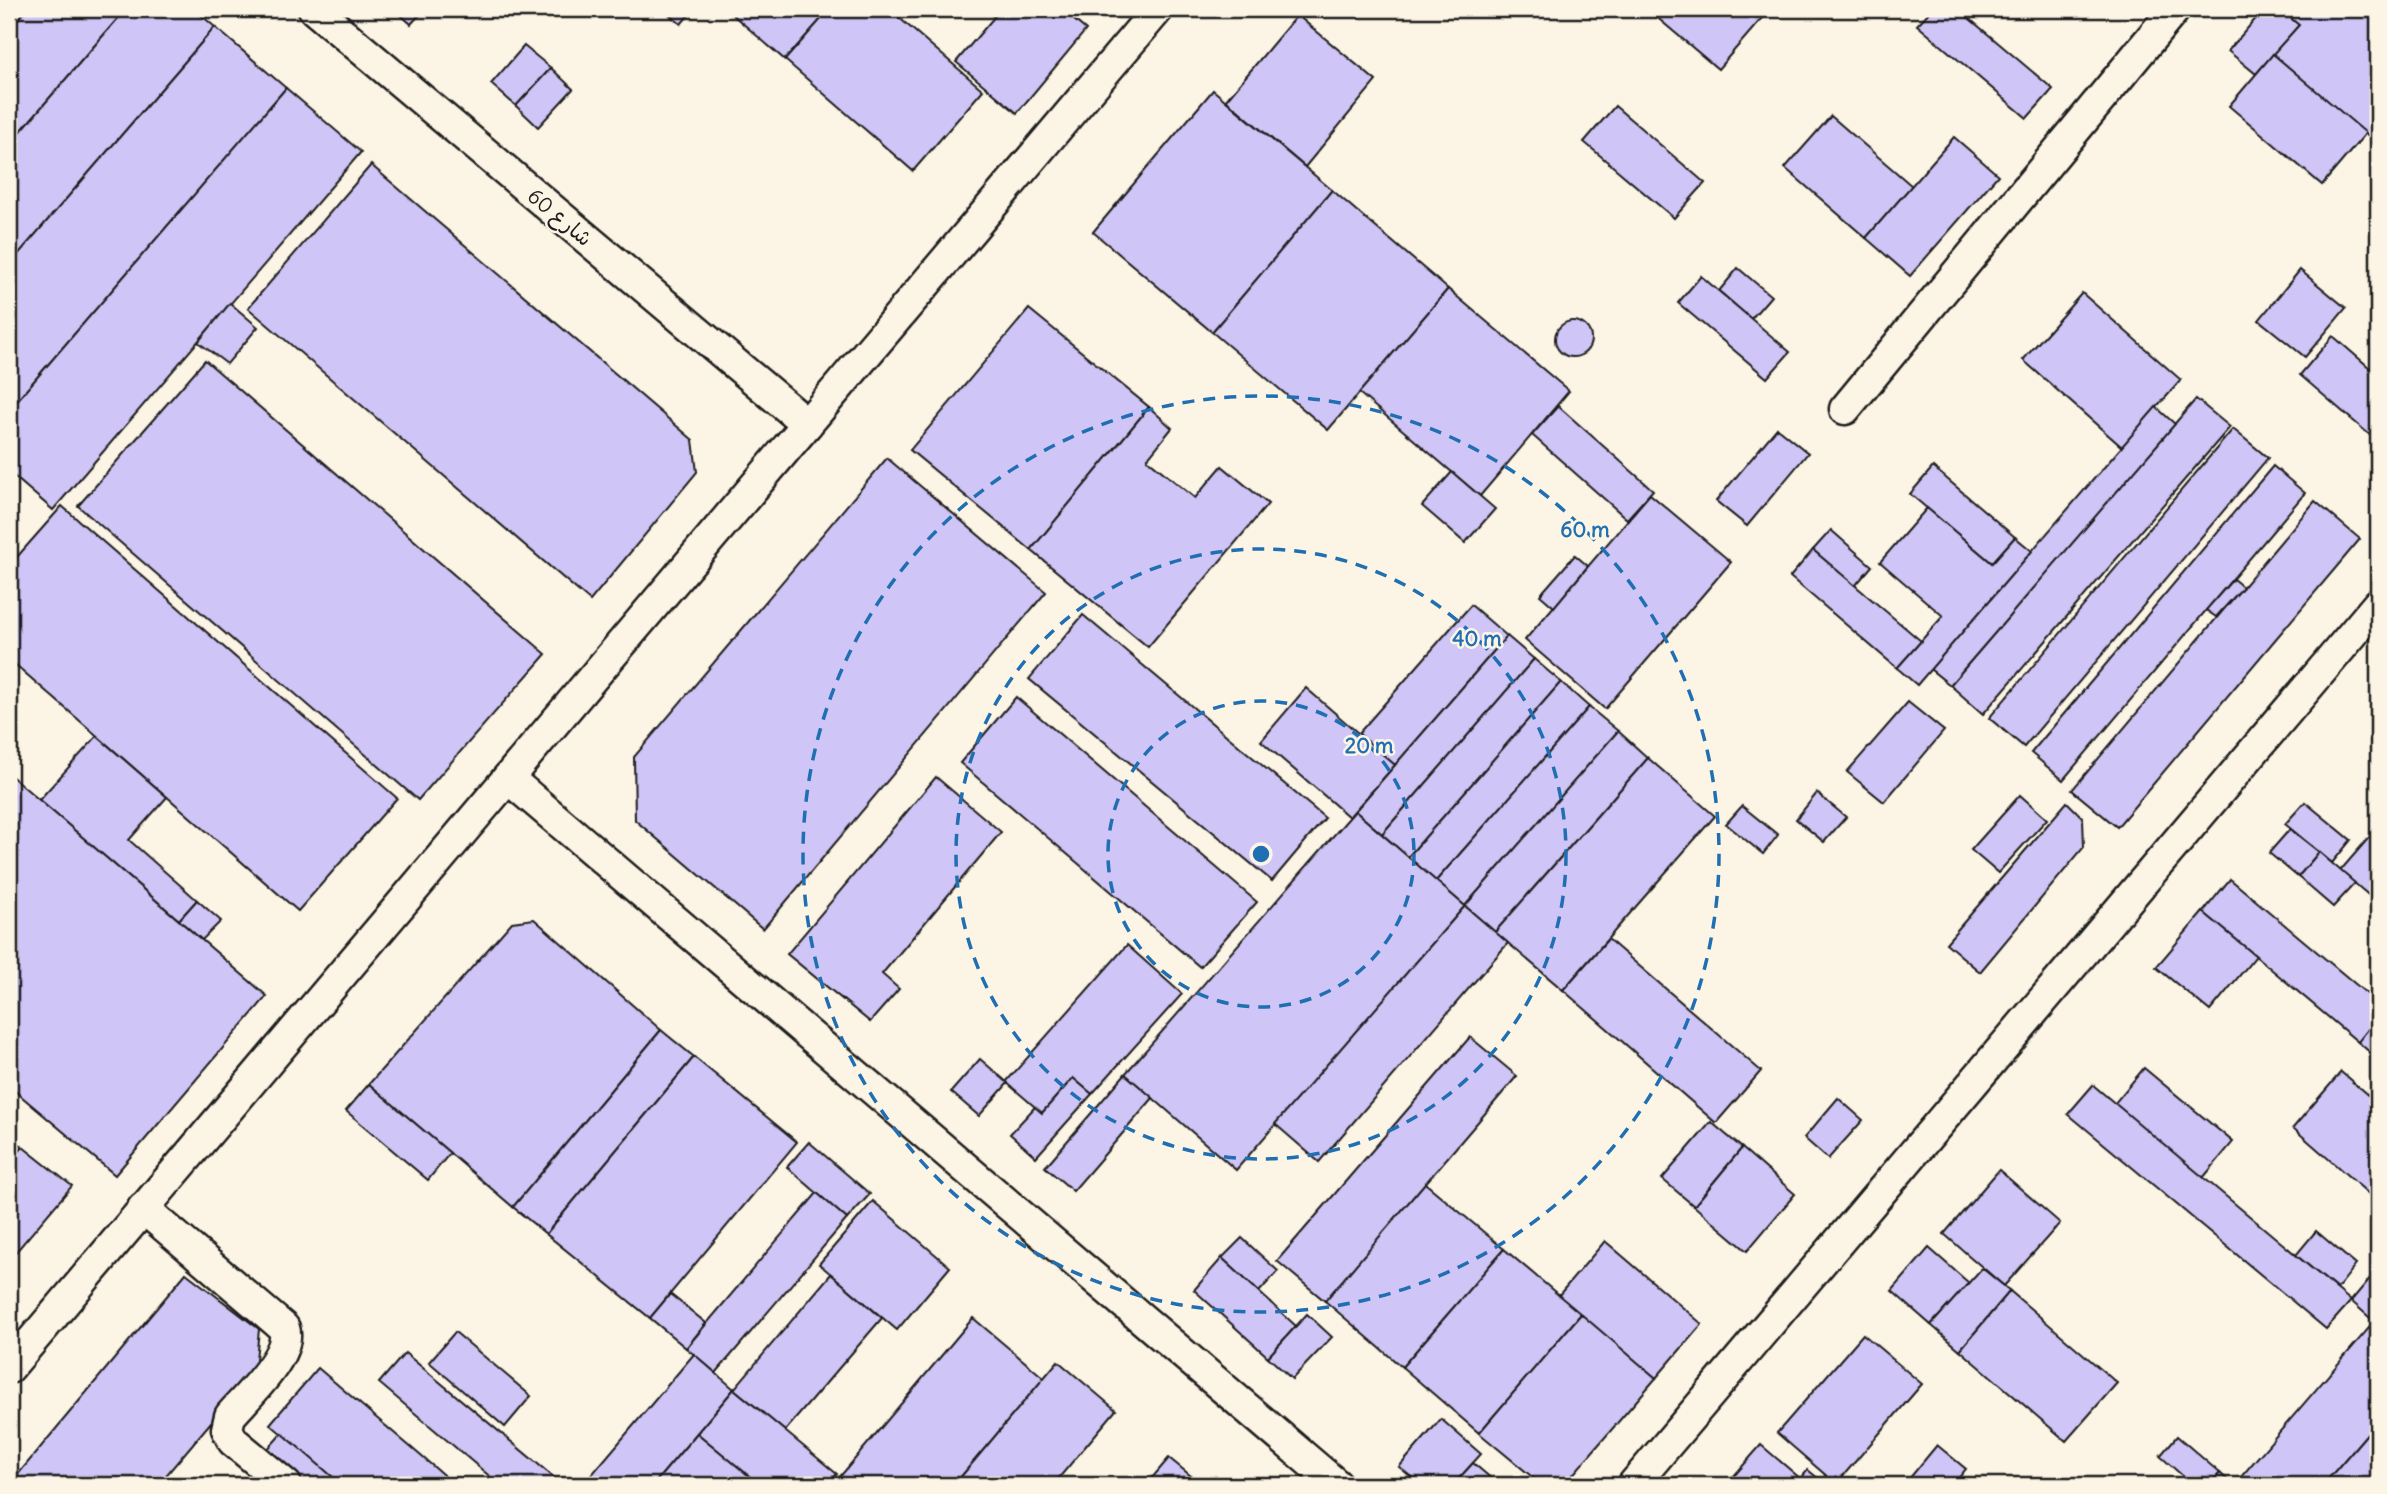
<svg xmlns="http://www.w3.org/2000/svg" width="2387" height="1494" font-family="Delius,'Playpen Sans Arabic',sans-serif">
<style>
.building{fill:#cfc5f7;stroke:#1c1c1c;stroke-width:2}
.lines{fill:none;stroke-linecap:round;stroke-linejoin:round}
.service-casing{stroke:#1c1c1c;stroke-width:35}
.service{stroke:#fcf5e5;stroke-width:30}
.ring{fill:none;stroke:#1f6fb2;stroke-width:3.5;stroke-dasharray:12 9}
.labels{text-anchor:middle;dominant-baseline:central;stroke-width:5;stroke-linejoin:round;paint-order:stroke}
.street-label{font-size:21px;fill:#1c1c1c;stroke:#fcf5e5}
.centre{fill:#1f6fb2;stroke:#fcf5e5;stroke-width:3.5}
.ring-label{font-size:21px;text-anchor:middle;font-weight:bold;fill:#1f6fb2;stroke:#fcf5e5;stroke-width:5;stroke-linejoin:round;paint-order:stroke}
</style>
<rect width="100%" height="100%" fill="#fcf5e5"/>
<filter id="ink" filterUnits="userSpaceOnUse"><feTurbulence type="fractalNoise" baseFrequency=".0143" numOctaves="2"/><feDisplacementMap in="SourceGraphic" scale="14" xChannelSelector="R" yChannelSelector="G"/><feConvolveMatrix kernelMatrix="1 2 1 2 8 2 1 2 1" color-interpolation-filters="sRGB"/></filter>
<g filter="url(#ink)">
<g class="building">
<polygon points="27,9 126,9 9,145 9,29"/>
<polygon points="126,9 194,9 215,27 9,265 9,145"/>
<polygon points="394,9 425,9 411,24"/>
<polygon points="662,9 694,9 681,24"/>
<polygon points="726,9 830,9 785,60"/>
<polygon points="830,9 889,9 983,90 913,171 785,60"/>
<polygon points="985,9 1001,9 994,17"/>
<polygon points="1001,9 1061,9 1086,30 1017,113 956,62"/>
<polygon points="1647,9 1770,9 1718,69"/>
<polygon points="1932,9 1958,9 2053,89 2027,118 1917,25"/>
<polygon points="2264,9 2280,9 2299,25 2256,74 2228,51"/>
<polygon points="2280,9 2378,9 2378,144 2273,54 2299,25"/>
<polygon points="1297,15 1376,81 1305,167 1226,100"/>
<polygon points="215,27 286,88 9,410 9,265"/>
<polygon points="524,46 551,68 516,106 491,84"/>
<polygon points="2273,54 2366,133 2322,185 2229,106"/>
<polygon points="551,68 573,89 538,127 516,106"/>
<polygon points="286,88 361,152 53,510 9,472 9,410"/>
<polygon points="1213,90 1332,190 1212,332 1093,232"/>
<polygon points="1615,106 1705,183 1674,218 1584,142"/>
<polygon points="1831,116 1912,186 1866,238 1785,168"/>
<polygon points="1954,137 1998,175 1910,276 1866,238"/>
<polygon points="371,165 693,440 697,472 590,601 248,308"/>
<polygon points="1332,190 1448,289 1328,430 1212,332"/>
<polygon points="1738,268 1771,296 1751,319 1719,291"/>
<polygon points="2300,270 2346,308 2305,357 2259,320"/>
<polygon points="1701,276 1790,352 1767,378 1678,303"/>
<polygon points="1448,289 1569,391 1480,496 1359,393"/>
<polygon points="2082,293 2181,380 2122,447 2023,360"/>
<polygon points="230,303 258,327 227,364 198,342"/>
<polygon points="1029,309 1149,407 1031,550 910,450"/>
<circle cx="1573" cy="339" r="18"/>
<polygon points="2333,336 2378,375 2378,442 2300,375"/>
<polygon points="205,360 546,654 418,800 78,506"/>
<polygon points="2196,399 2230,427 1983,714 1950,685"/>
<polygon points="1558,406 1653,490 1627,519 1532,435"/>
<polygon points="1149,407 1172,428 1147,459 1195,498 1222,466 1268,504 1148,647 1031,550"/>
<polygon points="2156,407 2175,424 1950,685 1930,669"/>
<polygon points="1777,428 1808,453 1747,526 1716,501"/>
<polygon points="2233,429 2268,458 2024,747 1989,718"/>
<polygon points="887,458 1046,592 763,929 635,820 634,757"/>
<polygon points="2273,466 2305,493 2063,780 2031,753"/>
<polygon points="1933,467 2015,537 1992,563 1910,494"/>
<polygon points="1452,472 1495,509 1465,543 1422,506"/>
<polygon points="1650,494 1731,562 1605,709 1525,640"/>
<polygon points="2315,501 2360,539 2117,827 2072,790"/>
<polygon points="62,506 397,798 298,911 9,659 9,566"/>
<polygon points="1927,508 1992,563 2015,537 2032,551 1917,685 1897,668 1943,616 1880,562"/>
<polygon points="1831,530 1872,566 1855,586 1813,550"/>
<polygon points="1813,550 1921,641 1897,668 1790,577"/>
<polygon points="1575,555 1588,566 1554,607 1540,595"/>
<polygon points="2233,579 2243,587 2216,617 2206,610"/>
<polygon points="1471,605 1507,636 1395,765 1358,734"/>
<polygon points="1083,615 1325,818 1272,881 1029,679"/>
<polygon points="1507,636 1534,659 1382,834 1355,811"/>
<polygon points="1534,659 1561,682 1408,857 1382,834"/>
<polygon points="1561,682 1589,707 1436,881 1408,857"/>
<polygon points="1306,688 1395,765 1349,817 1261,741"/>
<polygon points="1016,697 1257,902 1200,967 960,763"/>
<polygon points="1908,702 1944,731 1884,802 1847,772"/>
<polygon points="1589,707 1618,731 1465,906 1436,881"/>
<polygon points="1618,731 1648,758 1495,932 1465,906"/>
<polygon points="97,736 167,797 129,840 197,900 179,920 39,800"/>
<polygon points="1648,758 1715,816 1563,990 1495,932"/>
<polygon points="9,774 267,996 115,1175 9,1086"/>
<polygon points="936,777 1001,832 882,974 899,989 870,1022 787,954"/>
<polygon points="1817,793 1846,817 1824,842 1796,819"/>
<polygon points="2020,795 2047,819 1998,873 1971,850"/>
<polygon points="2067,802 2083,818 2084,847 1980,972 1946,943"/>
<polygon points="2305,802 2351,840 2332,863 2285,824"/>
<polygon points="1742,806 1778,835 1763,854 1726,824"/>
<polygon points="1355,811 1465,906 1236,1170 1125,1074"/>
<polygon points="2290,829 2319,852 2298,877 2269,853"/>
<polygon points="2372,834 2378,839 2378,903 2340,871"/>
<polygon points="2319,852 2355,883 2333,907 2298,877"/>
<polygon points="2230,879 2378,1003 2378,1017 2358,1042 2203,912"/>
<polygon points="197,900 221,921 202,940 179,920"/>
<polygon points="1465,906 1508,943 1319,1162 1275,1124"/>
<polygon points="2203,912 2256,956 2210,1011 2156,967"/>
<polygon points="534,919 661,1030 513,1207 369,1084 512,922"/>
<polygon points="1608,939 1761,1071 1716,1123 1563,990"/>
<polygon points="1127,945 1182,994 1092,1094 1073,1078 1042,1113 1006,1082"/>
<polygon points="2378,1017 2378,1059 2358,1042"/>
<polygon points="661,1030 694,1057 546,1234 513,1207"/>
<polygon points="1470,1037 1517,1076 1325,1301 1277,1261"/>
<polygon points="694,1057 797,1142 650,1318 546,1234"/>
<polygon points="980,1059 1008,1083 979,1116 951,1092"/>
<polygon points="2144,1068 2233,1142 2203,1178 2114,1104"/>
<polygon points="2341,1072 2378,1104 2378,1202 2293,1128"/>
<polygon points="1125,1074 1153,1098 1073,1191 1045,1167"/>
<polygon points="1073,1078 1092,1094 1036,1157 1010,1134 1035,1107 1042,1113"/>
<polygon points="369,1084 450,1153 428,1180 346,1111"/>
<polygon points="2093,1085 2351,1301 2326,1329 2068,1114"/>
<polygon points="1838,1098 1863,1120 1828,1159 1804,1138"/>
<polygon points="1711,1122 1742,1148 1694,1206 1662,1179"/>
<polygon points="9,1134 23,1147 9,1163"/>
<polygon points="809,1142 870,1194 847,1219 787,1167"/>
<polygon points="23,1147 72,1186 9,1260 9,1163"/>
<polygon points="1742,1148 1795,1194 1747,1251 1694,1206"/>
<polygon points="1999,1170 2060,1223 2004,1286 1944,1234"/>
<polygon points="1425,1183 1504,1249 1402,1367 1325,1301"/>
<polygon points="817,1193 847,1219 716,1373 686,1348"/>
<polygon points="873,1201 950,1267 897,1330 819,1264"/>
<polygon points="2316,1231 2356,1265 2337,1289 2296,1255"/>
<polygon points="1242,1238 1278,1271 1259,1292 1222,1258"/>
<polygon points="1605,1241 1702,1324 1656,1378 1558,1296"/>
<polygon points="1929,1248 1969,1283 1931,1325 1892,1291"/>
<polygon points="1504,1249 1581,1314 1479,1433 1402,1367"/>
<polygon points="1222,1258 1296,1326 1268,1357 1194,1290"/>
<polygon points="1982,1268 2010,1291 1960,1350 1931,1325"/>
<polygon points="2378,1269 2378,1325 2351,1301"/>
<polygon points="186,1273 259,1329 255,1370 158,1485 9,1485"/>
<polygon points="831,1274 882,1318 785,1431 734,1389"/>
<polygon points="2010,1291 2117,1383 2066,1441 1960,1350"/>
<polygon points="670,1294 706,1323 686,1348 650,1318"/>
<polygon points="1307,1314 1332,1337 1292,1379 1268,1357"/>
<polygon points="1581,1314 1656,1378 1564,1485 1542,1485 1479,1433"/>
<polygon points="973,1318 1044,1378 954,1485 833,1485"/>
<polygon points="2374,1322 2378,1325 2378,1421 2323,1485 2234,1485"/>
<polygon points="455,1332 531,1396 505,1427 429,1362"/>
<polygon points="1863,1334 1922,1384 1836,1484 1777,1433"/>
<polygon points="405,1353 563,1485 500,1485 379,1383"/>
<polygon points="694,1354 734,1389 653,1485 583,1485"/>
<polygon points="1058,1361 1116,1410 1053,1485 954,1485"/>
<polygon points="318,1368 455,1485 342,1485 270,1424"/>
<polygon points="734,1389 837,1474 827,1485 760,1485 697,1433"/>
<polygon points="1441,1419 1481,1454 1453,1485 1421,1485 1399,1467"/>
<polygon points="2378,1421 2378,1485 2338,1485 2329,1478"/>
<polygon points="282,1433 342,1485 307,1485 266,1451"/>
<polygon points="697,1433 760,1485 653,1485"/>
<polygon points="2177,1436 2220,1473 2210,1485 2193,1485 2160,1456"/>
<polygon points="1761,1445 1801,1479 1795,1485 1726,1485"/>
<polygon points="1937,1445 1966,1469 1953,1485 1904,1485"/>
<polygon points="1169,1458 1202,1485 1146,1485"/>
<polygon points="1473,1463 1499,1485 1453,1485"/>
<polygon points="1808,1470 1826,1485 1795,1485"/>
<polygon points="2220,1473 2233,1485 2210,1485"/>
</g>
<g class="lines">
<defs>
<g id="service">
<polyline points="314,9 807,424"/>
<polyline points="1845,409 2175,9"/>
<polyline points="508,778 1337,1485"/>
<path d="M143 1208 284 1328C293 1354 247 1396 230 1416L227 1429 233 1441 286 1485"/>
<polyline points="9,1368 1158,9"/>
<polyline points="1633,1485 2378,604"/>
</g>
</defs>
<use href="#service" class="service-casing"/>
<use href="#service" class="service"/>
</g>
</g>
<g class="ring">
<circle cx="1261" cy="854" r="153"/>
<circle cx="1261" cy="854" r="305"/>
<circle cx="1261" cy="854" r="458"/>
</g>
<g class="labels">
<g class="street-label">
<text transform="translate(560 217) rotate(40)">شارع 60</text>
</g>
</g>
<circle cx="1261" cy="854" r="10" class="centre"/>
<g class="ring-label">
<text x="1585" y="537">60 m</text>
<text x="1477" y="646">40 m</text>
<text x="1369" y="753">20 m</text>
</g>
<rect width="2387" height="1494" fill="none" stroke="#fcf5e5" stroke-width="35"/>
<rect x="18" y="18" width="2352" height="1459" fill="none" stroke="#1c1c1c" stroke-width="2.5" filter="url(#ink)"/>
</svg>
